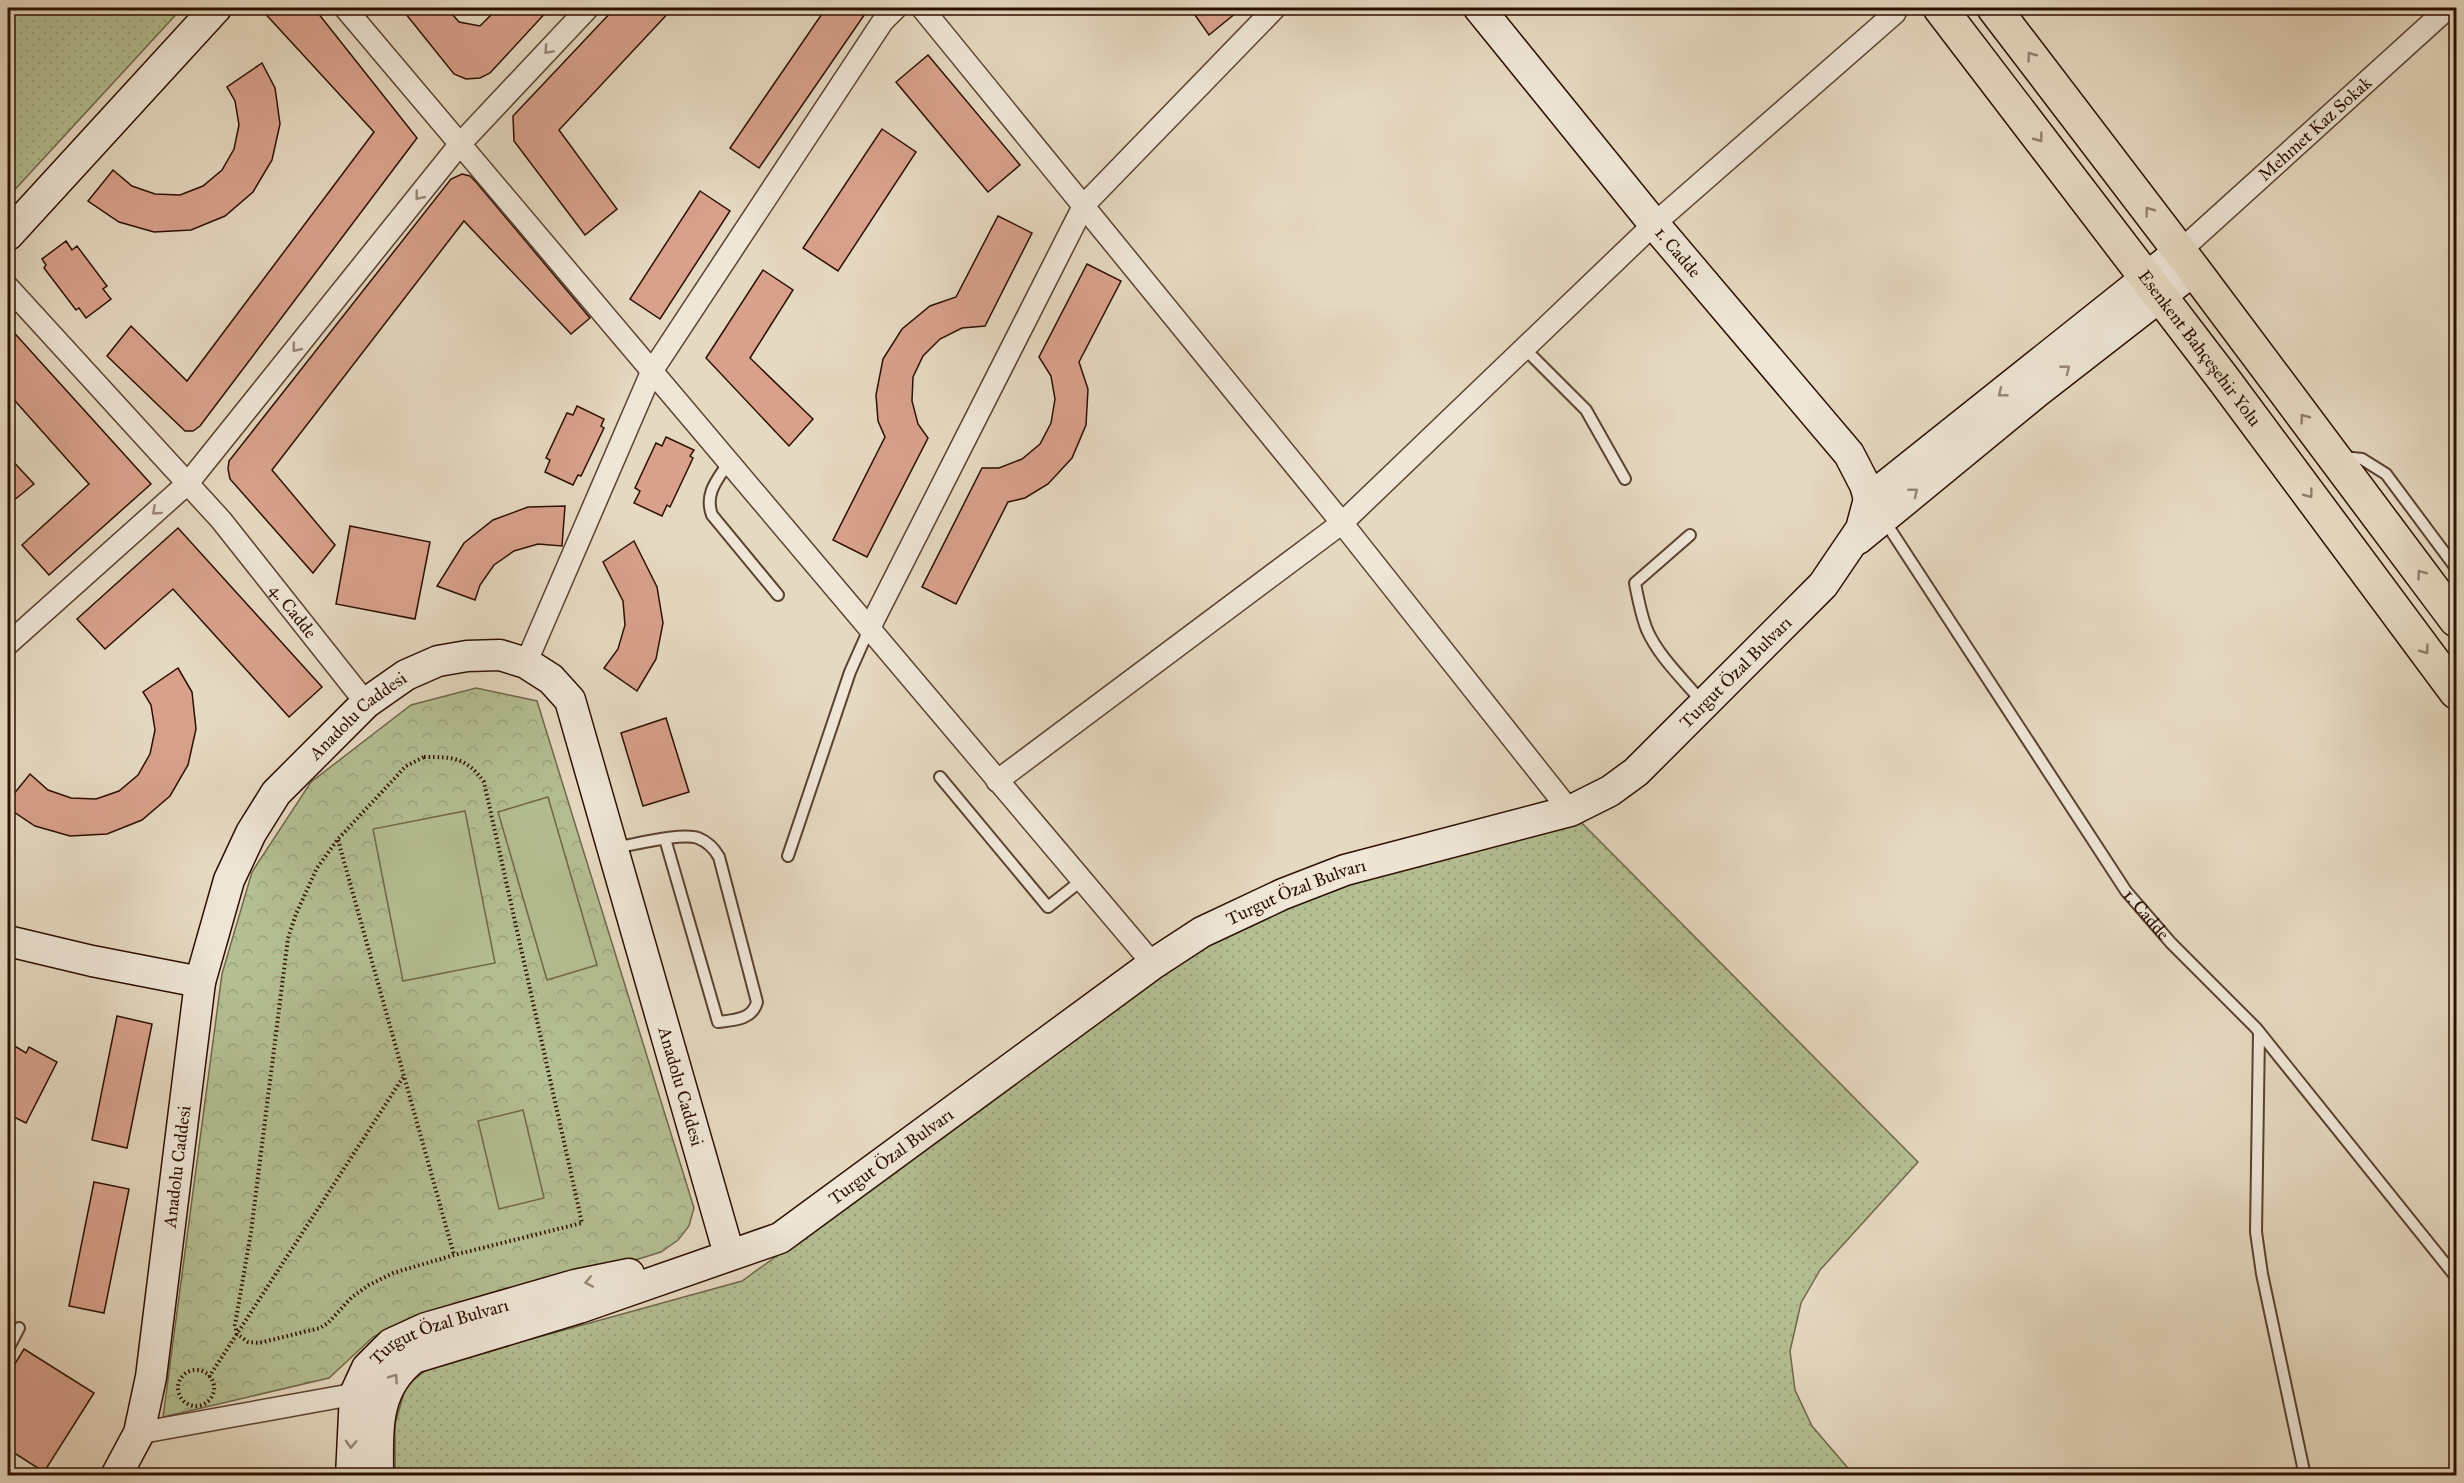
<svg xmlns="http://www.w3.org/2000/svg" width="2464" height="1483" font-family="'IM FELL Great Primer',serif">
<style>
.grass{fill:url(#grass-dots);stroke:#70684a;stroke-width:1.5}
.forest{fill:url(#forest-crowns);stroke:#70684a;stroke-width:1.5}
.pitch{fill:#b4bf93;stroke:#70684a;stroke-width:1.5}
.building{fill:#d9a18c;stroke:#2c1000;stroke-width:1.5}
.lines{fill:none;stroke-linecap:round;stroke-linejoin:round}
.lane-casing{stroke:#5a4230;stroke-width:14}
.street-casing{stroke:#5a4230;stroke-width:24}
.secondary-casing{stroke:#2c1000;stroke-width:33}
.primary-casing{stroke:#2c1000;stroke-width:36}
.path{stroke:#2c1000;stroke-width:4;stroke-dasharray:1.5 3;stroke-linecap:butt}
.lane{stroke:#efe6d7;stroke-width:10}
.street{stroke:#efe6d7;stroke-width:21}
.secondary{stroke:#efe6d7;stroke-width:30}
.primary{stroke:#e6d9c1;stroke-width:33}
.oneway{stroke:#978676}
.oneway2{stroke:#927f6a}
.labels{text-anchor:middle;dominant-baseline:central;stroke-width:4.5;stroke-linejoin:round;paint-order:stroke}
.street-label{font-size:18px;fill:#2c1000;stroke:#efe6d7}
</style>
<defs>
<pattern id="grass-dots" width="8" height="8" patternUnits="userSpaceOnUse" patternTransform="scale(1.5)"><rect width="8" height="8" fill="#b4bf93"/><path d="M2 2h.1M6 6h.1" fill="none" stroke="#9ba37d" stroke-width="1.8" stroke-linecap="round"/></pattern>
<pattern id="forest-crowns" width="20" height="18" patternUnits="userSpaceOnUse" patternTransform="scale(1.5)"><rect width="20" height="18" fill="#b4bf93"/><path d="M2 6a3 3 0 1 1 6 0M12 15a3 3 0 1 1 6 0" fill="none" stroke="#9ba37d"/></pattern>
</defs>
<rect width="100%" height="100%" fill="#e6d9c1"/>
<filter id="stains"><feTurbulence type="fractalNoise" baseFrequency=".00333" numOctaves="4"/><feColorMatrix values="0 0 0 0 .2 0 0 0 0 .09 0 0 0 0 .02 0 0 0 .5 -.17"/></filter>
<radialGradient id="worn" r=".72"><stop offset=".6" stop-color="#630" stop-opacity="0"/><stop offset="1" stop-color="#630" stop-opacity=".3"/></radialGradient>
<g class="grass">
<polygon points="8,8 182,8 8,197"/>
<polygon points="1570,811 1918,1162 1820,1270 1801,1303 1790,1351 1795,1390 1812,1426 1847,1467 1850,1475 395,1476 395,1424 406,1386 430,1367 742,1281 814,1229 1202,932"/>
</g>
<polygon class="forest" points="476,688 537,701 694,1208 689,1226 678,1240 661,1252 606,1269 410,1318 373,1337 329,1378 163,1417 222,974 252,872 311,782 411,705"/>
<g class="pitch">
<polygon points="548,797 597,965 547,980 498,812"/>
<polygon points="465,811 495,963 403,981 373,829"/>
<polygon points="523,1110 544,1198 499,1209 478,1121"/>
</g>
<g class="building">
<polygon points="260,8 314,8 417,138 200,426 193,431 185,431 107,356 131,326 187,381 374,132"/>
<polygon points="401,8 447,8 459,22 480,26 498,8 550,8 490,73 480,78 466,79 454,74"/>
<polygon points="615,8 673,8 559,130 617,209 585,235 514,141 513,116"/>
<polygon points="826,8 869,8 759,168 730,148"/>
<polygon points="1190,8 1242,8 1209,35"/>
<polygon points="928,55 1020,165 988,192 896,82"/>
<polygon points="262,63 275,88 280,124 272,160 253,192 225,216 191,230 154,232 119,222 88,201 113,170 132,186 155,194 180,195 203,186 222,170 234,149 239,125 235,101 227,87"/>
<polygon points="882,129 916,152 838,271 803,248"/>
<polygon points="462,174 470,176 476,182 590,318 571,334 464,221 272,470 335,545 313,573 230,479 228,469 229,461 451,179"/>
<polygon points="700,191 730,211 660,319 630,299"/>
<polygon points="998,216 1032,233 985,326 962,328 940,339 923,356 913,377 912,401 918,424 928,438 867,557 833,540 885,437 878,421 876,395 883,359 902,329 930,306 956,297"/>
<polygon points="66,241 72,250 77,246 107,286 103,289 111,299 86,318 79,308 76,310 44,268 46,265 42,259"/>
<polygon points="1087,264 1121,281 1079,362 1088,389 1086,425 1072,458 1048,484 1025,498 1008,502 956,604 922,587 982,468 999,468 1022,459 1040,444 1051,423 1055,399 1051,376 1039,357"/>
<polygon points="763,270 793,290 750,358 813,419 789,446 706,358"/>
<polygon points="8,326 151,484 49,575 22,545 89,484 8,393"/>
<polygon points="577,406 604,419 601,426 604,428 581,476 578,475 573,485 545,472 550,460 546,458 567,413 573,415"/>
<polygon points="666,437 694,450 690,456 693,458 670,507 667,505 662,516 634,503 640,491 635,488 656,443 662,446"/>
<polygon points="8,456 34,484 8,505"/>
<polygon points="565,506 562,546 538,544 514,551 494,565 480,585 475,600 437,586 464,543 493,520 528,507"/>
<polygon points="350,526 430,542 415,619 336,604"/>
<polygon points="178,528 322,687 289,717 173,589 105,649 77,619"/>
<polygon points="634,541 657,587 663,623 656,659 637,691 604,668 618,649 625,625 623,601 603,562"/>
<polygon points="178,668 192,692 196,729 188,765 170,796 142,820 107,834 70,836 35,826 8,808 8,801 30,774 48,790 71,798 96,799 119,791 138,775 150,754 155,730 151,705 143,692"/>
<polygon points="666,718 689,792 643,806 621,733"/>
<polygon points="117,1016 152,1024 127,1148 92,1140"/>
<polygon points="8,1042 26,1053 29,1047 57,1062 26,1123 8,1114"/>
<polygon points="94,1182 129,1189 104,1313 69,1306"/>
<polygon points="24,1349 94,1393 44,1472 8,1449 8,1375"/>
</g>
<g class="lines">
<defs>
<g id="lane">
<polyline points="8,312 19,300"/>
<polyline points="1524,348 1586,410 1625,479"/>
<polyline points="2343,457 2362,459 2386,474 2456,568"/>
<path d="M729 462C718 479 704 493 712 515L778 595"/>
<path id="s1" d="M1884 520 2126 891 2171 943 2256 1028 2456 1277"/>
<path d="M1690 535 1635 583C1638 599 1641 615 1647 630 1659 657 1683 679 1702 702"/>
<polyline points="940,777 1048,907 1082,880"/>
<path d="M613 848C633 845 681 832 698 838 708 842 714 848 719 857L757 1002C752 1020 734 1020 718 1022L665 839"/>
<polyline points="788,856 850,672 870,627"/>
<polyline points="2259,1033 2256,1232 2262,1274 2305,1476"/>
<polyline points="8,1349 19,1328"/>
</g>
<g id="street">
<polyline points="345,8 1153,964"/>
<polyline points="922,8 1342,523 1570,811"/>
<path id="s2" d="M2180 251 2448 8"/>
<path id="s3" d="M8 287 221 520 366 703"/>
<polyline points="870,627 1084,205 1275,8"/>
<polyline points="8,644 188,483 460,144 588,8"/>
<polyline points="526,663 652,371 883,21 896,8"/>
<polyline points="997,781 1342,523 1654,224 1895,13"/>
<polyline points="139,1433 355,1394"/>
</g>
<g id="secondary">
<path id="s4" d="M1479 8 1654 224 1849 454 1865 485 1869 499"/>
<polyline points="8,235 216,8"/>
<polyline points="1858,539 2037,392 2194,270"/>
<polyline points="8,941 92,961 200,982"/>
<path id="s5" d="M116 1476 139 1433 151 1377 200 982 229 880 251 833 276 793 366 703 406 675 438 661 467 656 500 655 526 663 551 679 570 700 729 1254"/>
<path id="s6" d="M351 1476 355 1394 367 1368 391 1344 426 1328 575 1285 629 1274"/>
<path id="s7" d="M378 1476C378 1430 374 1389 414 1358L579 1308 780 1238 1153 964 1202 932 1283 894 1345 870 1570 811 1610 791 1636 772 1823 585 1861 529 1869 499 2180 251"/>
</g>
<g id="primary">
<path id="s8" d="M1940 8 2225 381 2456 692"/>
<polyline points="1994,8 2194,270 2456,620"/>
</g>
</defs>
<use href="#lane" class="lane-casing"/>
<use href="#street" class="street-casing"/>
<use href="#secondary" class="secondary-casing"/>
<use href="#primary" class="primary-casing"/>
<g class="path">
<path d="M424 757C453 757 466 757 484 782L582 1223 454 1255 393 1273 369 1285 352 1297 328 1323 320 1328 259 1343 248 1342 237 1334 235 1325 251 1232 288 938 296 914 317 868 338 839 406 766Z"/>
<polyline points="338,840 454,1255"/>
<circle cx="196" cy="1388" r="18"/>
<polyline points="209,1377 404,1076"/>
</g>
<use href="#lane" class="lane"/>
<use href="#street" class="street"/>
<use href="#secondary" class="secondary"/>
<use href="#primary" class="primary"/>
</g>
<defs><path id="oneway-chevron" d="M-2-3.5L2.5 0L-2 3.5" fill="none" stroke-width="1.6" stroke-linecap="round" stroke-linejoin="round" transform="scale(1.5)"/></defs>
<g class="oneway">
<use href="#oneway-chevron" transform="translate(548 50) rotate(133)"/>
<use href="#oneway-chevron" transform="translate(419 196) rotate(129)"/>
<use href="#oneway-chevron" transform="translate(296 348) rotate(129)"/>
<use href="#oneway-chevron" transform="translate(2066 369) rotate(-38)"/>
<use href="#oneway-chevron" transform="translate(2002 393) rotate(141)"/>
<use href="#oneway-chevron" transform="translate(1914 492) rotate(-39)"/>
<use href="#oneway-chevron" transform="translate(156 511) rotate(138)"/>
<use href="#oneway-chevron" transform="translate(589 1282) rotate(169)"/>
<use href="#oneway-chevron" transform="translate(394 1378) rotate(-55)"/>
<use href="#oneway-chevron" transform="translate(351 1444) rotate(92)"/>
</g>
<g class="oneway2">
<use href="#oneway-chevron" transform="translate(2031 56) rotate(-127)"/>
<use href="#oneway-chevron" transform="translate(2039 138) rotate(53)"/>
<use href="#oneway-chevron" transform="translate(2149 211) rotate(-127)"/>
<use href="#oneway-chevron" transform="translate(2304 418) rotate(-127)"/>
<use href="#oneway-chevron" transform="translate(2309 494) rotate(53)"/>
<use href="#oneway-chevron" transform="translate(2421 574) rotate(-127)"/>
<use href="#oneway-chevron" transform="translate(2425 650) rotate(53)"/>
</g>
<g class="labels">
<g class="street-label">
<text stroke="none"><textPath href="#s2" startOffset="182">Mehmet Kaz Sokak</textPath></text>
<text stroke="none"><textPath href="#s4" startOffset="315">1. Cadde</textPath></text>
<text stroke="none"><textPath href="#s8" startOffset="428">Esenkent Bahçeşehir Yolu</textPath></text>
<text stroke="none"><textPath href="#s3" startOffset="432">4. Cadde</textPath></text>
<text stroke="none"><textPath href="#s7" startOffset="1642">Turgut Özal Bulvarı</textPath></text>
<text stroke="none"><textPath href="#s5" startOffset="822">Anadolu Caddesi</textPath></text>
<text stroke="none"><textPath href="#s7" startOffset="1138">Turgut Özal Bulvarı</textPath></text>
<text stroke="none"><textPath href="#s1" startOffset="474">1. Cadde</textPath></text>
<text stroke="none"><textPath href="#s5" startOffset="1470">Anadolu Caddesi</textPath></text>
<text stroke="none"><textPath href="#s7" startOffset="652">Turgut Özal Bulvarı</textPath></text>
<text stroke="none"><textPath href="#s5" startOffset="318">Anadolu Caddesi</textPath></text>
<text stroke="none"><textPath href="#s6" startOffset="194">Turgut Özal Bulvarı</textPath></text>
</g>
</g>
<rect width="2464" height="1483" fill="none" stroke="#e6d9c1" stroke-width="30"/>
<rect x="9" y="9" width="2446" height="1465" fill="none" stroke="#2c1000" stroke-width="3"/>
<rect x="15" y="15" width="2434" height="1453" fill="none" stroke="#2c1000" stroke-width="1.5"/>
<rect width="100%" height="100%" filter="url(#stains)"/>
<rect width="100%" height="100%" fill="url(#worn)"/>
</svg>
